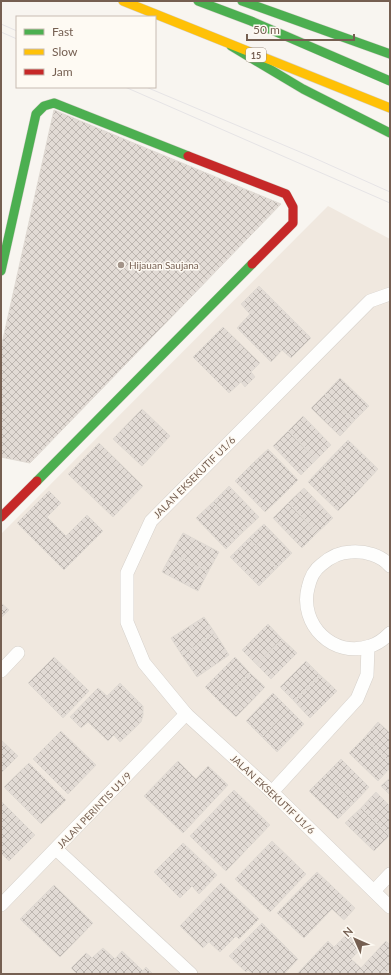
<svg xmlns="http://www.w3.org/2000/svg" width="391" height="975" font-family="Lato,sans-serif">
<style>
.residential{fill:#f0e8df}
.building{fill:url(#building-cross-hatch);stroke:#e0dad3}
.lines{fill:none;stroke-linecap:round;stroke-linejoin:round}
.street-casing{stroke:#d6d1cb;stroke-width:14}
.fast-casing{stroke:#d6d1cb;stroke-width:10}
.slow-casing{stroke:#d6d1cb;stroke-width:10}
.jam-casing{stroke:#d6d1cb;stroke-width:10}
.street{stroke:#fefefd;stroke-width:13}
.fast{stroke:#4caf50;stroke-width:9}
.slow{stroke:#ffc107;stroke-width:9}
.jam{stroke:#c62828;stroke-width:9}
.tram{stroke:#e6e4e6;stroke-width:1}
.poi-dot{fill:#a39489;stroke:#fefaf3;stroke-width:1.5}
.labels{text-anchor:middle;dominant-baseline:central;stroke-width:3;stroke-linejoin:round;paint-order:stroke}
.shield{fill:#fefaf3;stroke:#9e8e82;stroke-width:1}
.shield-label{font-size:9px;font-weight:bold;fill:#755f51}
.poi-label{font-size:10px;fill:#755f51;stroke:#fefaf3;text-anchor:start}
.street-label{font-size:10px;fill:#755f51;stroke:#fefaf3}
</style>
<defs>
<pattern id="building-cross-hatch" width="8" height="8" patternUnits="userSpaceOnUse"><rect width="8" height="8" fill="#e2dbd5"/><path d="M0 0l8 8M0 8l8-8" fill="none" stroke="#bcb5af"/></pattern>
</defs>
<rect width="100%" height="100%" fill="#f8f5f0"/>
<polygon class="residential" points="328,206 390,239 390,974 1,974 1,534"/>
<g class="building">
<polygon points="54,110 281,204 30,463 1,457 1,348"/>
<polygon points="259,286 311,338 291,358 282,350 271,362 237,328 250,314 241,304"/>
<polygon points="223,327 260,363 251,372 255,377 245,387 241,382 229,393 193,357"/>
<polygon points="340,378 369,406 354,421 325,394"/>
<polygon points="325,394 354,421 340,436 311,408"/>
<polygon points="142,409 170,436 142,466 113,439"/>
<polygon points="303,416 331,445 316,460 288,431"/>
<polygon points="288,431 316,460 301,475 273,446"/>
<polygon points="348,440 378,469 354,495 323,466"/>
<polygon points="99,443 143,486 113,517 68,474"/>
<polygon points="268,449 298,480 282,496 251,465"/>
<polygon points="251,465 282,496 265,512 235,481"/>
<polygon points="323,466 354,495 338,511 308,482"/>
<polygon points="229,486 259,517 242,533 213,502"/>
<polygon points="304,488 333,518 317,533 288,503"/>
<polygon points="49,491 61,503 47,517 66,536 87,515 103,531 64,570 17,523"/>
<polygon points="213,502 242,533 226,549 196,518"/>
<polygon points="288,503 317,533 302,548 273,518"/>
<polygon points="264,524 292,553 277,568 249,538"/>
<polygon points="183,533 219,552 208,572 172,553"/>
<polygon points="249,538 277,568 259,586 230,557"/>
<polygon points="172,553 208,572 198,591 162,572"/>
<polygon points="1,603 9,610 1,618"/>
<polygon points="204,617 215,633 182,655 171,638"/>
<polygon points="268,624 282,639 256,664 242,650"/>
<polygon points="215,633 229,655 197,677 182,655"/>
<polygon points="282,639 297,653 271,679 256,664"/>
<polygon points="54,657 89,691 63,718 28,683"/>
<polygon points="235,657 250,673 220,702 205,687"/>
<polygon points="306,661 320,675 294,701 280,687"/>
<polygon points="250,673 265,687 236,717 220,702"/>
<polygon points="320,675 337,691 310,718 294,701"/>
<polygon points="120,683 143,706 143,715 141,722 120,742 114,735 108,741 88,722 81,728 70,717 98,688 107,696"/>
<polygon points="273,693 289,709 262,737 246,721"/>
<polygon points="289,709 304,724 277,752 262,737"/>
<polygon points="378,722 390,733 390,763 364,738"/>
<polygon points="61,731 96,765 68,794 33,759"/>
<polygon points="364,738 390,763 390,768 378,781 349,753"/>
<polygon points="1,740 18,756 1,773"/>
<polygon points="341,759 369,787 354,803 325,775"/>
<polygon points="178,761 196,779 208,766 228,785 183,833 144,796"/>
<polygon points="29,763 66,800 41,824 4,787"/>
<polygon points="325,775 354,803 338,819 309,791"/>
<polygon points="390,778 390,795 381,786"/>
<polygon points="234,790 270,825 226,871 190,836"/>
<polygon points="376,792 390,806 389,836 361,808"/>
<polygon points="1,801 35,835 9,861 1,853"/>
<polygon points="361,808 389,836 374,851 345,823"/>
<polygon points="272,841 306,874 270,912 235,879"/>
<polygon points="183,843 217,875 199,894 192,886 180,898 154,872"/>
<polygon points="317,872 355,908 344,920 332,909 304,938 277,913"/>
<polygon points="221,883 259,919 239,939 236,936 220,952 209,942 203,948 180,926"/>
<polygon points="54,885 93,923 60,957 20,919"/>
<polygon points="262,923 298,959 284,974 253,974 248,970 246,972 229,956"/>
<polygon points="349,932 363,946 351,959 361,968 386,941 390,945 390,968 385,974 297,974 328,941 334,947"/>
<polygon points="103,948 115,959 122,951 143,971 146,967 153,974 77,974 71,968 86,953 92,958"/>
</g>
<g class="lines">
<defs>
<g id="street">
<polyline points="390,294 370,301 151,521 127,573 127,622 144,663 186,714 272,792 390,907"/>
<path d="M390 566C381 555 365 551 351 552 340 552 330 557 321 565 314 570 310 579 308 588 299 624 333 659 370 646 378 644 384 639 390 633"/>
<polyline points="1,671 18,653"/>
<polyline points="272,792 357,699 367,675 368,647"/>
<polyline points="56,849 191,974"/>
<polyline points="374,891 390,874"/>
<polyline points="1,905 186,714"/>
</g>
<g id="fast">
<polyline points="198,1 251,21 390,81"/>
<polyline points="242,1 390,54"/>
<polyline points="231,46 303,89 390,133"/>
<polyline points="1,271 36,114 44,106 54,103 188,156"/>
<polyline points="37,481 252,264"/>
</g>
<polyline id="slow" points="123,1 390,108"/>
<g id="jam">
<polyline points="188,156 286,194 293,207 293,223 252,264"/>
<polyline points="1,517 37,481"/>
</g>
</defs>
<use href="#street" class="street-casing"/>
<use href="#fast" class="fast-casing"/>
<use href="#slow" class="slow-casing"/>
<use href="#jam" class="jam-casing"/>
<use href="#street" class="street"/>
<use href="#fast" class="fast"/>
<use href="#slow" class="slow"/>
<use href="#jam" class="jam"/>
<g class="tram">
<polyline points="1,24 17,31"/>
<polyline points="1,32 17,39"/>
<polyline points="125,87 390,203"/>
<polyline points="146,87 312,157 390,192"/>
</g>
</g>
<circle class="poi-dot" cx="121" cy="265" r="4"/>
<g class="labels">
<rect class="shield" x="246" y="48" width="20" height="14" rx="3"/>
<g class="shield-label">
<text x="256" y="55">15</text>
</g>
<g class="poi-label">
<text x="129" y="265">Hijauan Saujana</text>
</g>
<g class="street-label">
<text transform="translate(194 477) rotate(-45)">JALAN EKSEKUTIF U1/6</text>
<text transform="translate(273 794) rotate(43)">JALAN EKSEKUTIF U1/6</text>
<text transform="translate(94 810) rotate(-46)">JALAN PERINTIS U1/9</text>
</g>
</g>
<rect width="391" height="975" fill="none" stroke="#755f51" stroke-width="4"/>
<rect x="16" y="16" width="140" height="72" fill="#fefaf3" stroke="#c7bcb2"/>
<rect x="24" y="29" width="20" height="6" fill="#4caf50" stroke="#c7bcb2"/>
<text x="52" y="36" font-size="12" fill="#755f51">Fast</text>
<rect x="24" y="49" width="20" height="6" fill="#ffc107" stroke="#c7bcb2"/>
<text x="52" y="56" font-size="12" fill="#755f51">Slow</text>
<rect x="24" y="69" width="20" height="6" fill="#c62828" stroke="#c7bcb2"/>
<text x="52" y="76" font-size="12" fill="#755f51">Jam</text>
<g transform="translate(355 939) rotate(315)" stroke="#fefaf3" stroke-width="3" paint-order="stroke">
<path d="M0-3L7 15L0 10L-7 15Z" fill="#755f51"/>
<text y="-6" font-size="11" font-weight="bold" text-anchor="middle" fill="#755f51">N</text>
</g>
<path d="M247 34v6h107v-6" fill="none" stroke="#755f51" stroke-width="2"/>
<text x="253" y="34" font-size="12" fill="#755f51" stroke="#fefaf3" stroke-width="3" paint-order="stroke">50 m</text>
</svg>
